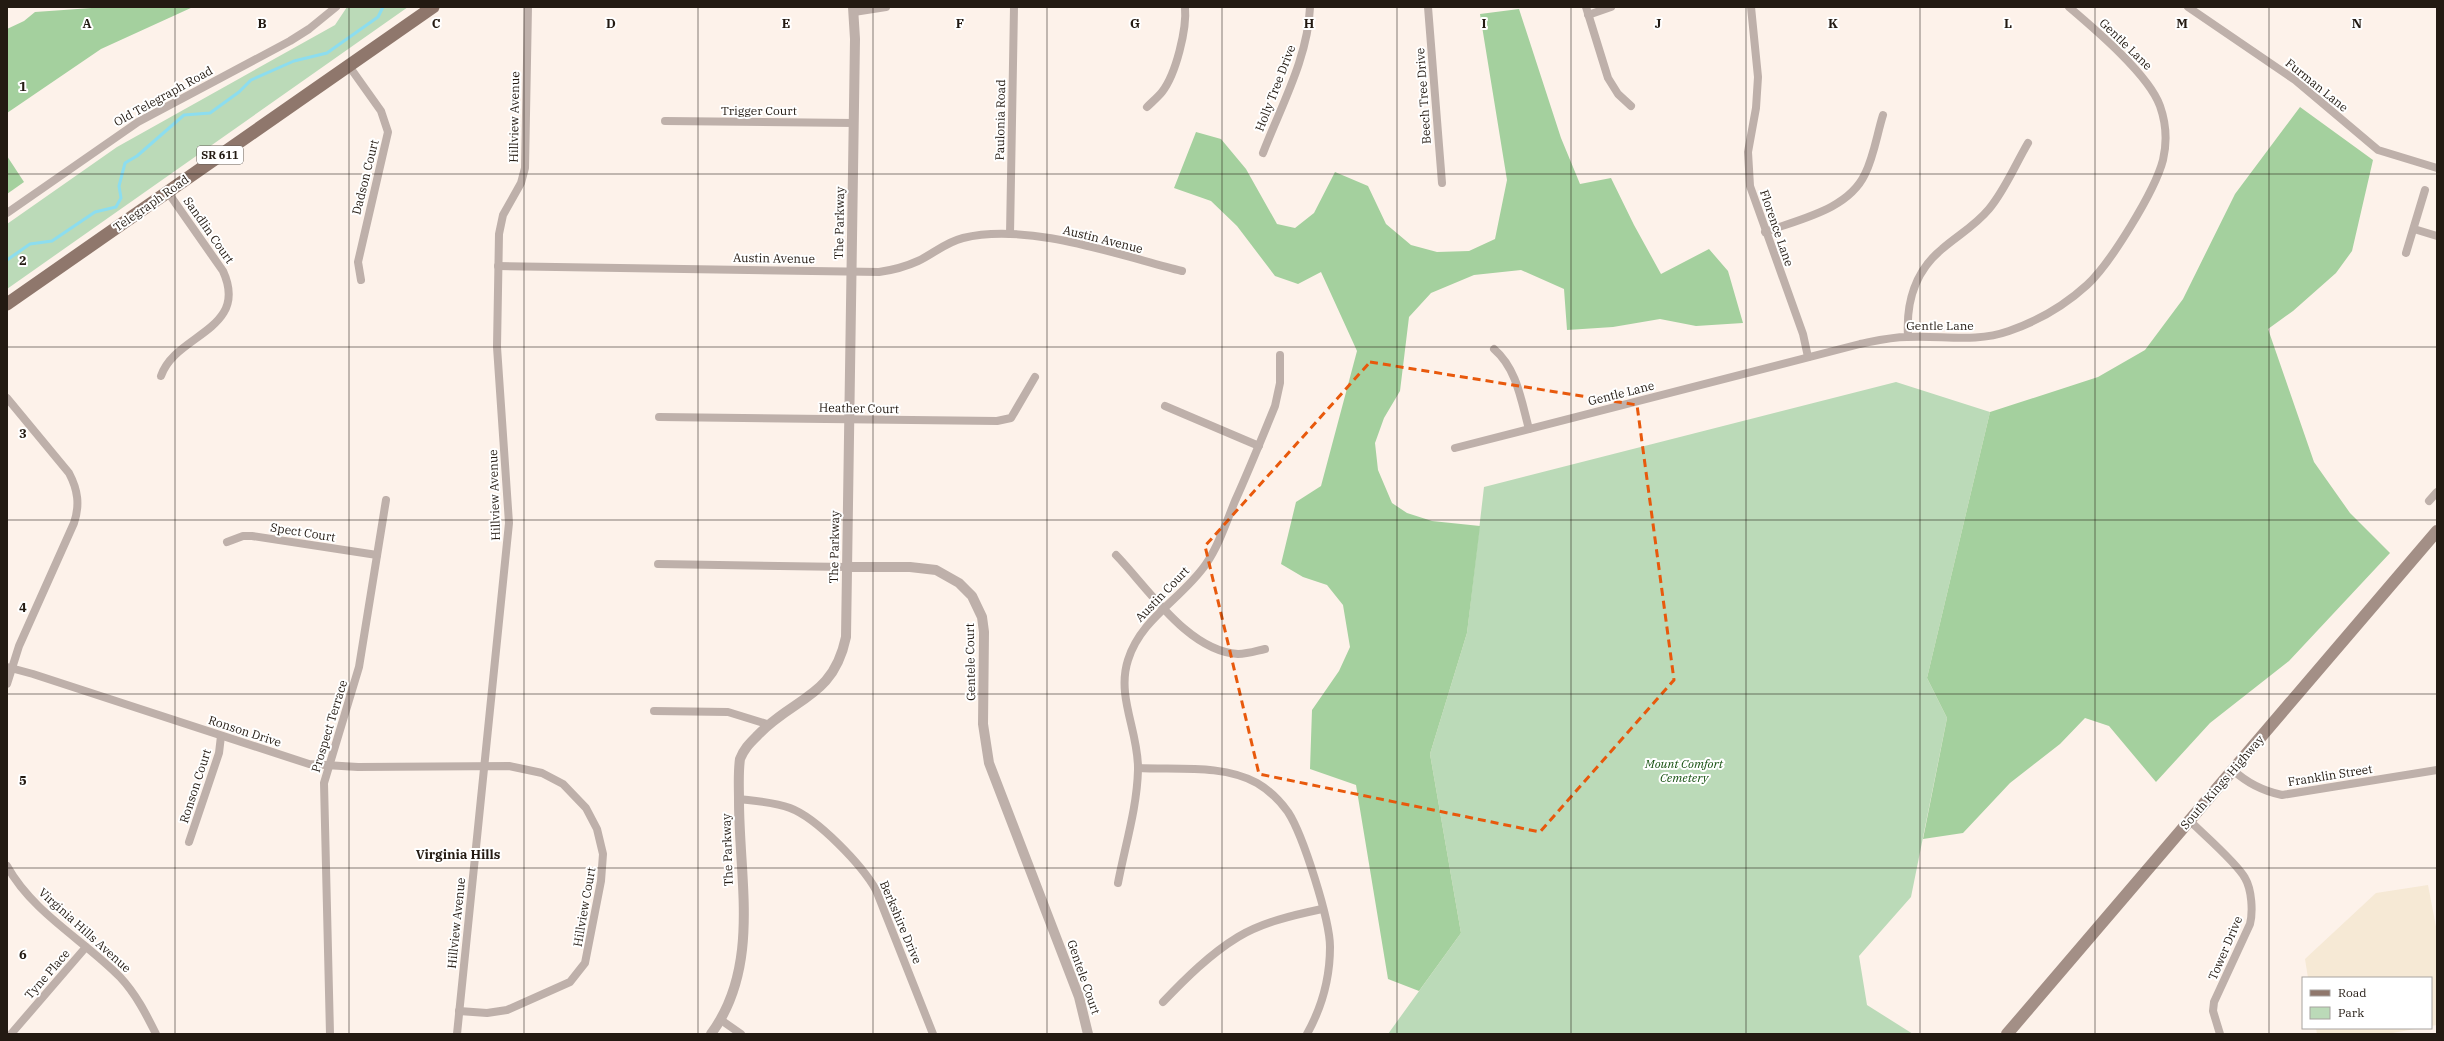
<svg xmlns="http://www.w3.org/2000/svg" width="2444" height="1041" font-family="'IBM Plex Serif',serif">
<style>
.industrial{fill:#f6e9d5}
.green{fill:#bbdab8}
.forest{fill:#a4d09e}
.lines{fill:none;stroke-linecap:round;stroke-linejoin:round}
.stream{stroke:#8cddef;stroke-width:3}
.minor{stroke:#beb0aa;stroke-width:8}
.tertiary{stroke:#beb0aa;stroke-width:10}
.secondary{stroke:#a38f86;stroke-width:12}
.primary{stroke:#8f776c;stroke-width:13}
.marked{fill:none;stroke:#e8590c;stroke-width:3;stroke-dasharray:8 5;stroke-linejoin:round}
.grid{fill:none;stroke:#231a12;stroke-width:1;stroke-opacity:0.55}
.labels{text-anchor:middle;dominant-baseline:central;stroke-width:4;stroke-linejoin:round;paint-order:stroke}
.shield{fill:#fff;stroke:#655f59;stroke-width:1}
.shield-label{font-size:11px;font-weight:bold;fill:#231a12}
.street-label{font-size:12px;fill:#231a12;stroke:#fff}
.park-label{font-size:12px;font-style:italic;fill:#15500f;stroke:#fff}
.neighbourhood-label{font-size:13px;font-weight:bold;fill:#231a12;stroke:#fff}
.grid-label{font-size:13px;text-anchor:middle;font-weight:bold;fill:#231a12;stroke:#fff;stroke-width:4;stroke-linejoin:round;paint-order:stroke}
</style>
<rect width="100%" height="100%" fill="#fdf2ea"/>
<g class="industrial">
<polygon points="2428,885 2437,932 2437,1025 2431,1026 2431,978 2308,978 2305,959 2376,893"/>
<polygon points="2316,1028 2421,1028 2387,1034 2317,1034"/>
</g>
<g class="green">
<polygon points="347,7 408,7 7,289 7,224 117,147 335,25"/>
<polygon points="1896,382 1990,412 1927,678 1947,718 1911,897 1859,956 1867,1005 1913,1034 1388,1034 1461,933 1430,754 1467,633 1484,487"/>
</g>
<g class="forest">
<polygon points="106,7 193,7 101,49 7,113 7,29 24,21 35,12"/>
<polygon points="1519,9 1561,138 1580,184 1611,178 1634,225 1661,274 1709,249 1728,271 1743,323 1696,326 1660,319 1613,327 1567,330 1564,289 1521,270 1474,275 1431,293 1409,317 1400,391 1384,418 1375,443 1378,470 1392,503 1407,513 1432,521 1480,526 1467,633 1430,754 1461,933 1419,991 1388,979 1356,785 1310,769 1312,710 1339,671 1350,647 1343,605 1327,585 1303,577 1281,564 1296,502 1321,486 1357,351 1321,272 1298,284 1275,276 1237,226 1211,201 1174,188 1196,132 1221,139 1246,169 1277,224 1295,228 1314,213 1335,172 1368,186 1386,224 1411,245 1437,252 1469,251 1495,239 1507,180 1480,14"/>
<polygon points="2300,107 2373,160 2352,251 2336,273 2293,311 2268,329 2314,462 2350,513 2390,553 2289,661 2210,723 2156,782 2109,726 2085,718 2060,744 2010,783 1963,833 1923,839 1947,718 1927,678 1990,412 2098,377 2145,350 2183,299 2235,194"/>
<polygon points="7,156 24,182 7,194"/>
</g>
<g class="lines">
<polyline class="stream" points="7,260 30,244 52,241 95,212 116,207 121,198 119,186 125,163 137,156 184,115 210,113 239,92 251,80 294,61 327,53 378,17 383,7"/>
<g class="minor">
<polyline points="1428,7 1442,183"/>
<polyline points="1586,7 1608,78 1618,94 1631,106"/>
<polyline points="1751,7 1758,77 1756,108 1748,152 1750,186 1803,334 1808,357"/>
<polyline points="2188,7 2295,80 2378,150 2437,168"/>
<polyline points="854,12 886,7"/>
<polyline points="1588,15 1611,7"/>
<polyline points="349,66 381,111 388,132 358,262 361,280"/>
<path d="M1147 107C1152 102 1158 97 1162 92 1176 74 1187 29 1185 7"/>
<polyline points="665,121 854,123"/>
<path d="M1263 153C1281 106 1308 58 1310 7"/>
<polyline points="7,213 138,122 290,41 309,29 336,7"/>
<polyline points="2414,229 2437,236"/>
<path d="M1765 232C1799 219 1848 210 1865 174 1874 156 1877 134 1883 115"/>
<polyline points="1010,234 1014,7"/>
<polyline points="2406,253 2425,190"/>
<path d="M498 266 879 272C893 270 905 267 918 261 933 254 946 242 963 238 1028 222 1118 255 1182 271"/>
<path d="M1908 336C1906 303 1915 271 1942 249 1958 235 1975 226 1989 209 2005 190 2015 165 2028 143"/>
<path d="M1494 349C1517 369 1521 400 1529 429"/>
<path d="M161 376C175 334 250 330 223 271L167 191"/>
<path d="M7 398 69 473C78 490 80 505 74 523L19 646 7 684"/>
<polyline points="1165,406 1259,446"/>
<polyline points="659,417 997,421 1011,418 1035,377"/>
<path d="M1455 448 1860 344C1875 341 1891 337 1907 337 1942 335 1975 343 2009 331 2038 321 2064 306 2087 285 2110 264 2155 191 2163 160 2167 143 2166 123 2160 106 2149 75 2096 30 2069 7"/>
<polyline points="2429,501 2437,492"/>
<polyline points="227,542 243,536 252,536 377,555"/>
<path d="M1116 555C1148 588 1188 651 1238 654 1248 654 1256 651 1265 649"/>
<polyline points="658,564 847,567"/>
<polyline points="7,667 33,674 309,764 358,767 509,766 542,773 563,784 586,808 597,829 603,854 601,881 585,963 570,982 507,1010 487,1013 459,1011"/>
<polyline points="654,711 728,712 767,724"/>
<path d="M1138 768C1176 770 1223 764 1257 783 1269 790 1280 801 1288 812 1303 835 1330 920 1330 947 1330 979 1322 1007 1307 1034"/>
<path d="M2233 770C2247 783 2263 791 2282 795L2437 770"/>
<path d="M739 799C756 801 774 802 790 808 817 818 862 865 876 890L933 1034"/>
<path d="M2189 820C2203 834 2237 863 2245 878 2252 890 2253 912 2250 924L2214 1002 2213 1011 2220 1034"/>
<polyline points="189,842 219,753 221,736"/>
<path d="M7 866C33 913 84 940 120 977 136 994 146 1014 156 1034"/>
<path d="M1118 883C1125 846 1137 808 1138 770 1139 732 1116 697 1128 660 1141 618 1182 599 1206 564 1219 545 1226 523 1235 501 1249 470 1262 438 1275 406L1280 383V355"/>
<path d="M1163 1002C1185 979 1210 954 1238 937 1263 922 1294 915 1322 909"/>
<polyline points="721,1020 741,1034"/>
<polyline points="11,1034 86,947"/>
<polyline points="330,1034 324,783 359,667 386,500"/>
<polyline points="457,1034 509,523 497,347 499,234 503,215 521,183 525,168 528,7"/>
</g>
<g class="tertiary">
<polyline points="847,567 910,567 936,570 959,583 972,596 982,617 984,632 983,724 989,763 1079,997 1088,1034"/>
<path d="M711 1034C761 966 739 880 739 801 739 787 738 773 740 759 744 749 749 744 756 737 793 697 833 699 846 637L855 39 853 7"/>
</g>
<polyline class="secondary" points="2007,1034 2437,531"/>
<polyline class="primary" points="7,304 433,7"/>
</g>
<path class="marked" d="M1370 362 1637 405 1674 680 1540 832 1259 774 1205 546Z"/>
<path class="grid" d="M175 7V1034M349 7V1034M524 7V1034M698 7V1034M873 7V1034M1047 7V1034M1222 7V1034M1397 7V1034M1571 7V1034M1746 7V1034M1920 7V1034M2095 7V1034M2269 7V1034M7 174H2437M7 347H2437M7 520H2437M7 694H2437M7 868H2437"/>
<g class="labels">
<rect class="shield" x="197" y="146" width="46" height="18" rx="3"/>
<g class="shield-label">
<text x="220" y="155">SR 611</text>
</g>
<g class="street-label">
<text transform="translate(2126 44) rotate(44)">Gentle Lane</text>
<text transform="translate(2317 85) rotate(39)">Furman Lane</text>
<text transform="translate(1275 88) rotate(-69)">Holly Tree Drive</text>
<text transform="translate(163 96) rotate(-29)">Old Telegraph Road</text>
<text transform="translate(1423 96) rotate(-94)">Beech Tree Drive</text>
<text x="759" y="110">Trigger Court</text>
<text transform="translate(514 117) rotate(-89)">Hillview Avenue</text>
<text transform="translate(1000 120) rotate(-89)">Paulonia Road</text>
<text transform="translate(365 177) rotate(-76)">Dadson Court</text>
<text transform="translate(151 203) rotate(-35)">Telegraph Road</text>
<text transform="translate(839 223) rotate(-89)">The Parkway</text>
<text transform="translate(1777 228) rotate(71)">Florence Lane</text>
<text transform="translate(209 230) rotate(55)">Sandlin Court</text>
<text transform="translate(1103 239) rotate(14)">Austin Avenue</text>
<text transform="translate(774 258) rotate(1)">Austin Avenue</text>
<text x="1940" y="325">Gentle Lane</text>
<text transform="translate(1621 393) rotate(-14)">Gentle Lane</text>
<text transform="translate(859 408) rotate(1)">Heather Court</text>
<text transform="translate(494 495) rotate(-92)">Hillview Avenue</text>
<text transform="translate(303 532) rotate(9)">Spect Court</text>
<text transform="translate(834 547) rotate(-89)">The Parkway</text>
<text transform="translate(1162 594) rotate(-46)">Austin Court</text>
<text transform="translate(970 662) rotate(-91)">Gentele Court</text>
<text transform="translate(329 726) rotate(-73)">Prospect Terrace</text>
<text transform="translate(245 731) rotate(18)">Ronson Drive</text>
<text transform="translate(2330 775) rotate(-9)">Franklin Street</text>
<text transform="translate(2222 782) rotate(-49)">South Kings Highway</text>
<text transform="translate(195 786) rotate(-72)">Ronson Court</text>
<text transform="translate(727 850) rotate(-92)">The Parkway</text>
<text transform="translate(584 907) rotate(-80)">Hillview Court</text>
<text transform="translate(901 922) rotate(67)">Berkshire Drive</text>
<text transform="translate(456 923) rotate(-84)">Hillview Avenue</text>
<text transform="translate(85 930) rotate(42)">Virginia Hills Avenue</text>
<text transform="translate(2225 948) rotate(-67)">Tower Drive</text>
<text transform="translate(47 974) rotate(-49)">Tyne Place</text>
<text transform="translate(1084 977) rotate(71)">Gentele Court</text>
</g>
<g class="park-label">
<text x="1684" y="763">Mount Comfort<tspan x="1684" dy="14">Cemetery</tspan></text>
</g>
<g class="neighbourhood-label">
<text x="458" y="854">Virginia Hills</text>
</g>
</g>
<g class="grid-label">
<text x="87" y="28">A</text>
<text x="262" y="28">B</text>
<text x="436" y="28">C</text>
<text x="611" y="28">D</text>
<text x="786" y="28">E</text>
<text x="960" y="28">F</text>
<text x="1135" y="28">G</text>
<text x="1309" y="28">H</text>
<text x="1484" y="28">I</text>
<text x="1658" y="28">J</text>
<text x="1833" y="28">K</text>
<text x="2008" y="28">L</text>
<text x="2182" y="28">M</text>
<text x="2357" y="28">N</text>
<text x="23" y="91">1</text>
<text x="23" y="265">2</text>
<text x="23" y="438">3</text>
<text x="23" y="612">4</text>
<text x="23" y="785">5</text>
<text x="23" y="959">6</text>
</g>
<rect width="2444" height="1041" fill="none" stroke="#231a12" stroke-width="16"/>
<rect x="2302" y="977" width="130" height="52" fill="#ffffff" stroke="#a7a3a0"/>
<rect x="2310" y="990" width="20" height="6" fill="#8f776c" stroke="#a7a3a0"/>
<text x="2338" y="997" font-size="12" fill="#231a12">Road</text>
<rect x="2310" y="1007" width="20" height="12" fill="#bbdab8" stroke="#a7a3a0"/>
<text x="2338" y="1017" font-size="12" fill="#231a12">Park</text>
</svg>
